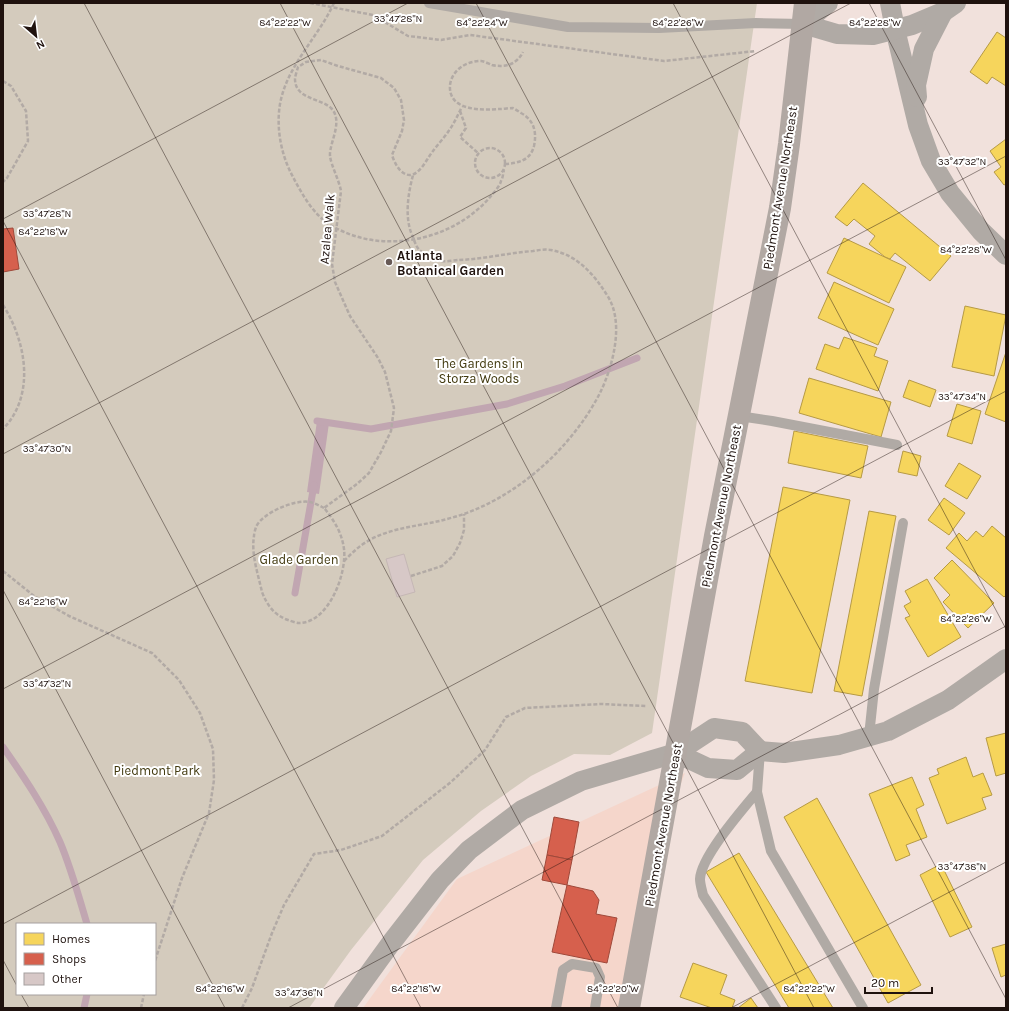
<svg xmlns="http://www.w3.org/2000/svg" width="1009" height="1011" font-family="Karla,sans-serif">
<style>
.built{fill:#f5d6cb}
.green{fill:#d4cbbd;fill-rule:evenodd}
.water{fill:#c1a6b1}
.homes{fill:#f6d55c;stroke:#b69a45}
.shops{fill:#d6604d;stroke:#9f493a}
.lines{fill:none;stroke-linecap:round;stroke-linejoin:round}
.stream{stroke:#c1a6b1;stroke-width:7}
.building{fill:#d7c8c7;stroke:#c5b7b5}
.path{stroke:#b2aaa5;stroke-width:2.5;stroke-dasharray:4 2;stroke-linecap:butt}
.lane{stroke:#b0aaa5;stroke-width:10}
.street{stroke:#b0aaa5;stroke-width:20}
.secondary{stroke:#b1a8a3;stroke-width:22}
.ticks{fill:none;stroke:#1f120e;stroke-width:1;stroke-opacity:0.45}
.poi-dot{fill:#685a56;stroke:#fff;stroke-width:1.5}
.labels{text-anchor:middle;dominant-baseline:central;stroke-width:4;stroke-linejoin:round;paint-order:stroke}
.street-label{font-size:13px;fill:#1f120e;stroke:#fff}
.poi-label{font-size:13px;font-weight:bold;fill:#1f120e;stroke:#fff;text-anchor:start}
.park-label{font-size:13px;fill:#41390e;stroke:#fff}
.ticks-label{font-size:10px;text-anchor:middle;fill:#1f120e;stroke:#fff;stroke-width:4;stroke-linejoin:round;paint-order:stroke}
</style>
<rect width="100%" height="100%" fill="#f1e1dc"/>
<polygon class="built" points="685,773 660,839 629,1008 363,1008 457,879"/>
<path class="green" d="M3 3H757L652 733 610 755 574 754 531 776 481 811 423 860 351 950 309 1008H3ZM17 924H155V994H17Z"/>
<polygon class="water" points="317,421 329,423 319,494 307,492"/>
<g class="homes">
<polygon points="997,32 1006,38 1006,86 992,77 987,84 970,72"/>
<polygon points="1006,139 1006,184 1004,185 994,172 1001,167 990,151"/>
<polygon points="863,183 951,256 930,281 895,253 890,259 885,257 869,244 875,236 854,219 847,226 835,217"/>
<polygon points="844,238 906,267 889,303 827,273"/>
<polygon points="834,282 894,309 878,345 818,318"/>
<polygon points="965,306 1006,315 994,376 952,367"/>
<polygon points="844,337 877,348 874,356 888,361 878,391 816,369 825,344 839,349"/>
<polygon points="1006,352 1006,422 985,414"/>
<polygon points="809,378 891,402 881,437 799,413"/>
<polygon points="909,380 936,390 930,407 903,397"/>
<polygon points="957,404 981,411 972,444 947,436"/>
<polygon points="794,431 868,446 861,478 788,463"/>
<polygon points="903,451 921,456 917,476 898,472"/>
<polygon points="959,463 981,476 967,499 945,486"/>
<polygon points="783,487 850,500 812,693 745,681"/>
<polygon points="944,498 965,513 949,535 928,520"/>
<polygon points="869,511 896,516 862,696 834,691"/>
<polygon points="992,526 1006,538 1006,595 1004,597 946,548 959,533 967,541 976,531 983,537"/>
<polygon points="952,560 994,603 968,628 943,602 950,595 934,578"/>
<polygon points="927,579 961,637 928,657 905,618 910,616 904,606 911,602 905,591"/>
<polygon points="1006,733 1006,773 996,776 986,738"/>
<polygon points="966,757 973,777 983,773 992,795 982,798 986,809 947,824 929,778 939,774 937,769"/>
<polygon points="912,777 924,805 916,809 927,837 906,845 910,855 896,861 869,794"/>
<polygon points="817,798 921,985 888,1003 784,817"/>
<polygon points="739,853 833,1008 789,1008 706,872"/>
<polygon points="941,864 972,927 950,937 920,875"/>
<polygon points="1006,944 1006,975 1001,977 992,948"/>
<polygon points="693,963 727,975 720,994 735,1000 732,1008 712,1008 680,997"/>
<polygon points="751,998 758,1008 738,1008"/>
</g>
<g class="shops">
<polygon points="13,228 19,269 3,272 3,229"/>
<polygon points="554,817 579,822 572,860 547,855"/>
<polygon points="547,855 572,860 567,885 542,880"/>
<polygon points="567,885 593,891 599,900 596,914 617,918 607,963 552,952"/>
</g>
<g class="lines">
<g class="stream">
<polyline points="317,421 371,429 507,404 565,386 637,358"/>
<polyline points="295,593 314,485"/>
<path d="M3 747C24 777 45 808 60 842 71 868 79 897 87 924"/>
<polyline points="84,1008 87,994"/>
</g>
</g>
<polygon class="building" points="404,554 415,592 397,597 386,559"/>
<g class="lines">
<g class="path">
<polyline points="310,3 373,15 408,36 441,40 470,35 664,61 756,51"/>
<path d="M334 3C318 38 287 65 280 104 276 128 281 155 293 177 302 194 314 216 332 226 346 234 364 240 381 241 422 244 464 228 491 196 494 192 500 186 501 181 503 178 503 173 504 170"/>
<polyline points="3,81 11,86 26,111 28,141 7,178 3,182"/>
<polyline points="460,111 466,128 460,137 478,153"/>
<circle cx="490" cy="163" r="15"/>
<path d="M505 164C518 163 530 161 534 146 537 132 534 120 521 113 518 111 515 109 513 108 509 108 504 109 500 109 483 110 448 112 450 85 452 70 466 61 481 61 484 61 489 64 492 65 506 68 517 64 523 52"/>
<path d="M3 305C26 341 36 395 3 429"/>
<path d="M324 508C320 506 315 503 310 502 295 499 262 513 256 527 255 530 254 534 254 536 251 554 258 574 262 592 267 605 274 615 288 620 291 621 296 623 299 623 329 623 347 573 344 549 342 533 334 520 324 508L357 484 369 473 381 452 391 431 394 408 385 372 378 358 350 316 335 282 332 264 341 191C339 180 331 165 330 156 329 143 344 121 331 108 320 98 295 99 295 79 295 76 297 71 298 67L306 62 321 60 338 66 381 78 394 88 401 100 404 120 402 131 392 155C397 171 409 184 422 167 426 162 429 156 433 151 438 144 445 137 450 129 455 122 458 114 462 107"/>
<path d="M344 561C350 555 356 549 363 544 388 527 418 527 447 519 511 503 570 451 600 393 613 366 625 322 607 295 593 273 577 255 551 250 545 249 539 250 533 251 508 253 484 259 459 260 454 260 447 262 441 261 436 260 426 256 422 252 417 249 415 243 413 237 404 219 408 194 413 175"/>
<polyline points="3,571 34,596 69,616 152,653 179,680 200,713 213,749 214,780 209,813 182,878 155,961"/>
<polyline points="411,576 442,566 453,556 460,543 464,530 464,514"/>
<polyline points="141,1008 144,994"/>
<polyline points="242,1008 252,988 272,933 284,905 314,854 341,850 382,836 451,782 485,750 506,717 525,708 601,704 646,706"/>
</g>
<g class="lane">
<polyline points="429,3 568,27 659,28 756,23 803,24"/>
<polyline points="739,416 772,421 897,445"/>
<polyline points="869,736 874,689 903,523"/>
<polyline points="757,792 760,751"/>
<polyline points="556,1008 563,970 572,964 596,968 600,977 595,1008"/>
<path d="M776 1008 703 895C702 890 700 884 700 879 701 857 742 810 757 792L771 851 863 1008"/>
</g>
<g class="street">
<polyline points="890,3 895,29 918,125 931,161 950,193 981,231 1006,255"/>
<polyline points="803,24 837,34 873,35 912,25 943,12 956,3"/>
<polyline points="803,24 828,3"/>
<polyline points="917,97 916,85 924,49 943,12"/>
<polyline points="676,753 708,768 737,770 760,751 784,753 839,745 888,731 948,700 1006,659"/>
<polyline points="344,1008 391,943 440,880 469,850 522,810 581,781 676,753 714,728 742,732 760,751"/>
</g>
<polyline class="secondary" points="629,1008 715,536 780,208 789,144 805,3"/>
</g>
<path class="ticks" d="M84 3 618 1008M280 3 814 1008M476 3 1006 999M673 3 1006 629M869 3 1006 260M3 219 408 3M3 221 421 1008M3 454 851 3M3 590 225 1008M3 689 1006 156M3 924 1006 391M3 960 17 986M21 994 29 1008M288 1008 1006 626M731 1008 1006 862"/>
<circle class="poi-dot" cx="389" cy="262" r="4"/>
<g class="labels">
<g class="street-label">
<text transform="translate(780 188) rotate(-81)">Piedmont Avenue Northeast</text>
<text transform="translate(327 229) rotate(-85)">Azalea Walk</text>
<text transform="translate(721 506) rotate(-79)">Piedmont Avenue Northeast</text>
<text transform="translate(663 825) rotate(-80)">Piedmont Avenue Northeast</text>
</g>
<g class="poi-label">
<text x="397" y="255">Atlanta<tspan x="397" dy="15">Botanical Garden</tspan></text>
</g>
<g class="park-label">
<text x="479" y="363">The Gardens in<tspan x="479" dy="15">Storza Woods</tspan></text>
<text x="299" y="559">Glade Garden</text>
<text x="157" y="770">Piedmont Park</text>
</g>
</g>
<g class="ticks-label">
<text x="398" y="22">33°47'28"N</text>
<text x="285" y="26">84°22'22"W</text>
<text x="678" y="26">84°22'26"W</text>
<text x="875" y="26">84°22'28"W</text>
<text x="482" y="26">84°22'24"W</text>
<text x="962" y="165">33°47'32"N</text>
<text x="47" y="217">33°47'28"N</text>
<text x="43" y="235">84°22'18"W</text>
<text x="966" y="253">84°22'28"W</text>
<text x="962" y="400">33°47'34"N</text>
<text x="47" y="452">33°47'30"N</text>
<text x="43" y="605">84°22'16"W</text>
<text x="966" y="622">84°22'26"W</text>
<text x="47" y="687">33°47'32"N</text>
<text x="962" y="870">33°47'38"N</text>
<text x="220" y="992">84°22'16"W</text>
<text x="416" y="992">84°22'18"W</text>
<text x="613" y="992">84°22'20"W</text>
<text x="809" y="992">84°22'22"W</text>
<text x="299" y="996">33°47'36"N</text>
</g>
<rect width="1009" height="1011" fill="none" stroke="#1f120e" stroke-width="8"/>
<rect x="16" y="923" width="140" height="72" fill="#ffffff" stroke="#a5a09f"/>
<rect x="24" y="933" width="20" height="12" fill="#f6d55c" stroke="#a5a09f"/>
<text x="52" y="943" font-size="12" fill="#1f120e">Homes</text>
<rect x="24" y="953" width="20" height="12" fill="#d6604d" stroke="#a5a09f"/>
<text x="52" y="963" font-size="12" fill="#1f120e">Shops</text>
<rect x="24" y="973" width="20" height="12" fill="#d7c8c7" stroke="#a5a09f"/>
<text x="52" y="983" font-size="12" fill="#1f120e">Other</text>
<g transform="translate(36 36) rotate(152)" stroke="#ffffff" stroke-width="3" paint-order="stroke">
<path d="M0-3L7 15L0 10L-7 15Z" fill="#1f120e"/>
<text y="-6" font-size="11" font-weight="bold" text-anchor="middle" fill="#1f120e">N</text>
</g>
<path d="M865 987v6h67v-6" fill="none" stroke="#1f120e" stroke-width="2"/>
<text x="871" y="987" font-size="12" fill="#1f120e" stroke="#ffffff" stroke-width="3" paint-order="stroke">20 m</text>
</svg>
